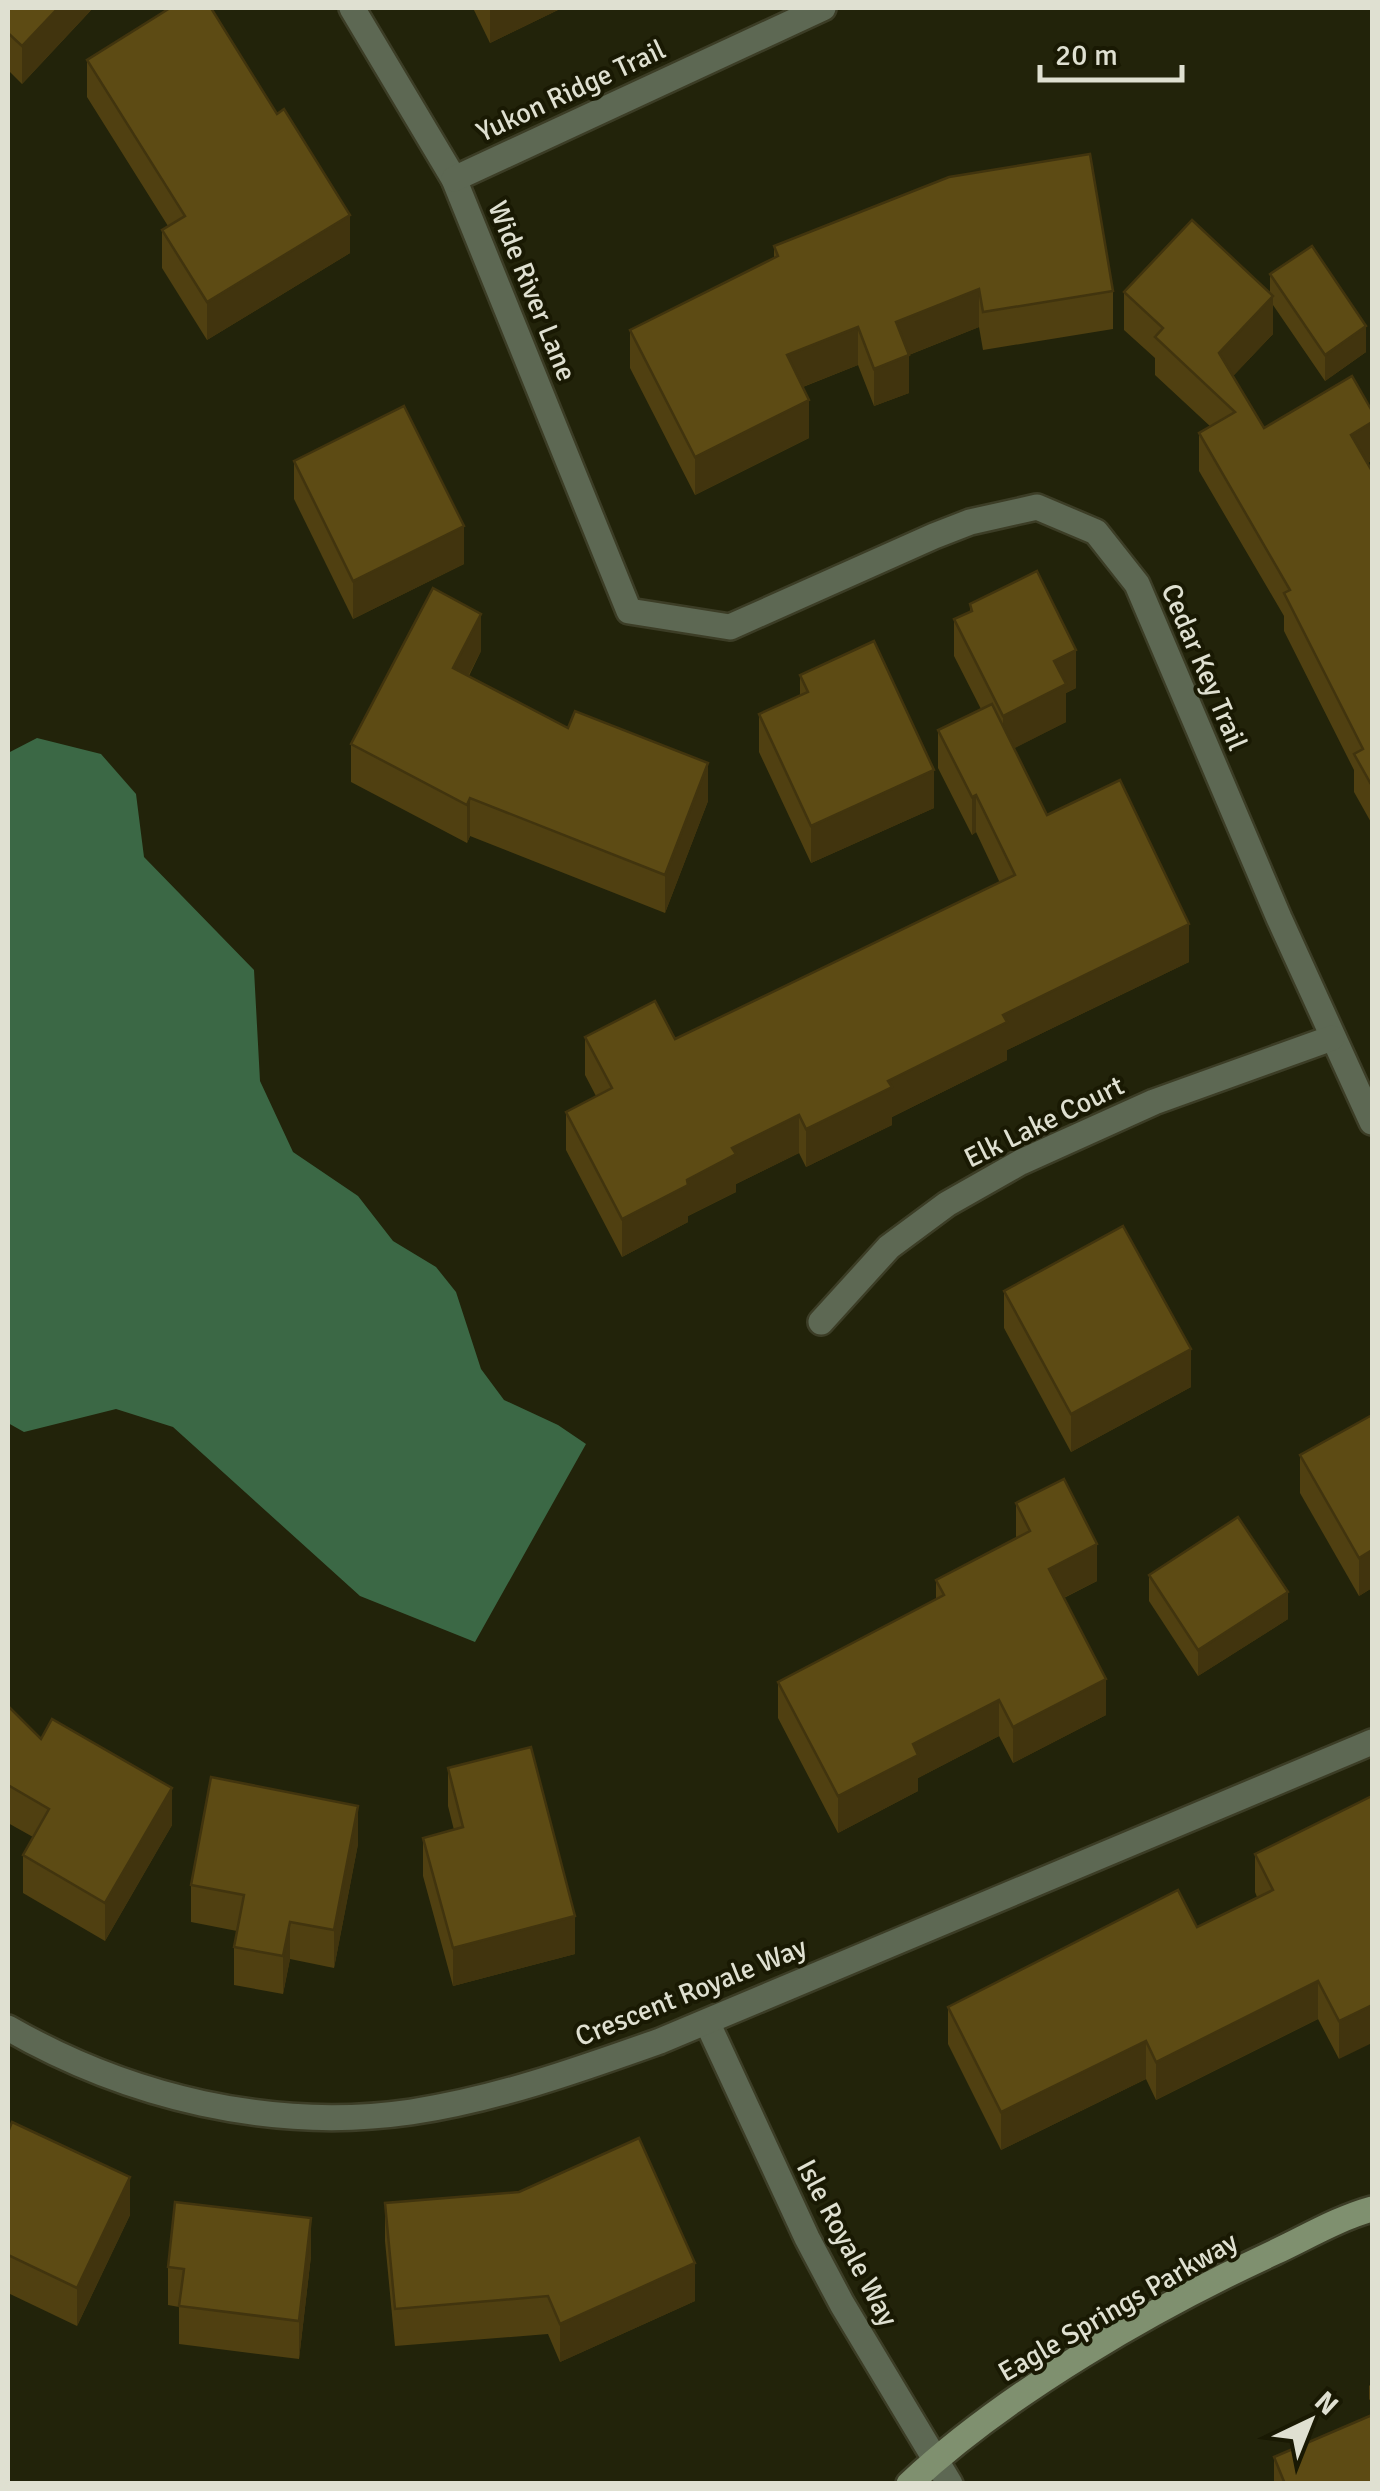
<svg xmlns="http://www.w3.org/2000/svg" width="1380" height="2491" font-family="Signika,sans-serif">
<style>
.water{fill:#3b6845}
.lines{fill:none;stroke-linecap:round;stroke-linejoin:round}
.street-casing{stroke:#3c3d26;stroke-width:30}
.secondary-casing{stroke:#3c3d26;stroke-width:30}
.street{stroke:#5d6853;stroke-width:25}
.secondary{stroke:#7f906f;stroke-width:25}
.wall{fill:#504011}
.shaded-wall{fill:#41340e}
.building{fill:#5d4b14;stroke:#41340e;stroke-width:2.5}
.labels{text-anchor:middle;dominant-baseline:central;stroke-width:8;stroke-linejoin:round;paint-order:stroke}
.street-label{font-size:28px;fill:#dfe0d1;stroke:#191903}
</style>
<rect width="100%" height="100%" fill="#22230a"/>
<polygon class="water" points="37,738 101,754 136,794 144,857 254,970 260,1081 293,1152 358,1196 393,1241 436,1267 456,1292 481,1369 504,1400 558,1425 586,1444 475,1642 360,1596 173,1427 116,1409 24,1432 8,1423 8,753"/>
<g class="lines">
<defs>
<g id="street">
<polyline points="352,8 454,179 629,611 730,627 934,536 970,522 1037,507 1096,532 1137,584 1279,918 1372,1122"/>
<polyline points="454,179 823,8"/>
<polyline points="821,1322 889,1247 947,1204 1021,1162 1154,1102 1332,1038"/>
<polyline points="707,2022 807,2238 842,2304 950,2484"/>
<path d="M8 2028C128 2097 272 2132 411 2112 497 2099 578 2070 660 2041L1372 1742"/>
</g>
<path id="secondary" d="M909 2484C1006 2393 1155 2307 1275 2252 1307 2237 1339 2218 1372 2209"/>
</defs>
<use href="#street" class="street-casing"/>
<use href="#secondary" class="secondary-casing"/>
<use href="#street" class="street"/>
<use href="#secondary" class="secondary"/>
</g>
<g class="wall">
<polygon points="8,8 93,8 22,84 8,70"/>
<polygon points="473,8 562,8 490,43"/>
<polygon points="87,60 350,253 207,340 162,268 162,230 168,226 87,97"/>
<polygon points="774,246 1113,291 1113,329 983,350 979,327 909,355 909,393 874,406 858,365 803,387 809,438 695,495 630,368 630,330 774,258"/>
<polygon points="1270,274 1366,352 1325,381 1273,305 1273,334 1233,376 1264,428 1372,411 1372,460 1368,463 1372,471 1372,824 1354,792 1354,770 1284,631 1284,616 1199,471 1199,433 1211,427 1155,375 1155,358 1124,330 1124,292 1270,293"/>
<polygon points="294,461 464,564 353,619 294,499"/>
<polygon points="970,604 1076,688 1066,693 1066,722 1014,748 1047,815 1189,962 1007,1050 1007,1060 892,1117 892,1125 806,1167 799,1153 736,1184 736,1192 688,1216 688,1222 622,1257 566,1150 566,1112 596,1096 585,1075 585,1037 675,1039 1000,883 976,832 972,835 938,768 938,730 981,709 954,656 954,619 970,612"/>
<polygon points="481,651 469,676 708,801 665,913 470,836 467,843 351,782 351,744"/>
<polygon points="800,675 934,808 811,863 759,752 759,714 800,695"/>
<polygon points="1004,1291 1191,1387 1071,1452 1004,1328"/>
<polygon points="1372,1415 1372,1588 1359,1596 1300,1493 1300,1455"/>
<polygon points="1016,1503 1097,1581 1064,1598 1106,1715 1013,1763 999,1736 918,1778 918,1791 838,1833 778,1718 778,1682 936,1600 936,1580 1016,1538"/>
<polygon points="1149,1575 1288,1619 1198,1676 1149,1601"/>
<polygon points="8,1706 41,1739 172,1825 105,1941 23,1893 23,1855 33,1837 8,1823"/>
<polygon points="448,1768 575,1954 453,1986 423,1876 423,1838 454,1830 448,1806"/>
<polygon points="1372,1796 1339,2059 1318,2019 1156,2100 1146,2079 1001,2150 948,2044 948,2007 1197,1927 1257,1897 1255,1892 1255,1854"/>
<polygon points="358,1844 334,1968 290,1959 283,1994 234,1985 234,1947 237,1931 191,1922 191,1885"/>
<polygon points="8,2132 130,2215 77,2326 8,2293"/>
<polygon points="385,2203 695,2301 560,2362 548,2334 395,2346 385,2241"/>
<polygon points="311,2256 299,2359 179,2344 179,2307 168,2305 168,2267"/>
<polygon points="1372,2383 1372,2403 1369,2399 1369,2386"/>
<polygon points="1274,2457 1372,2484 1274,2484"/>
</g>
<g class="shaded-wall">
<polygon points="58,8 93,8 22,84 22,46"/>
<polygon points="490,8 562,8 490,43"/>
<polygon points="350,215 350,253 207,340 207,302"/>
<polygon points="979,289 979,327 896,360 896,322"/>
<polygon points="1273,296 1273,334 1219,391 1219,353"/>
<polygon points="1366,326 1366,352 1325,381 1325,355"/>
<polygon points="858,327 858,365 787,393 787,355"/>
<polygon points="909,355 909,393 874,406 874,369"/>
<polygon points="809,400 809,438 695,495 695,457"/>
<polygon points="1372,422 1372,460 1351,473 1351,435"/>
<polygon points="464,526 464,564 353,619 353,581"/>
<polygon points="481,614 481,651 453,705 453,668"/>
<polygon points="1076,650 1076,688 1066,693 1066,722 1003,754 1003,716 1054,661"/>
<polygon points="708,763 708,801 665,913 665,875"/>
<polygon points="934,770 934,808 811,863 811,826"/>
<polygon points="976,795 976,832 972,835 972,797"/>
<polygon points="470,798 470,836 467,843 467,805"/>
<polygon points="1189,924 1189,962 1007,1050 1007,1060 892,1117 892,1125 806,1167 806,1129 1003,1015"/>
<polygon points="799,1115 799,1153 736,1184 736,1192 688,1216 688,1222 622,1257 622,1219 687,1180 732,1148"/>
<polygon points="1191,1349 1191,1387 1071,1452 1071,1414"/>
<polygon points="1097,1544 1097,1581 1049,1605 1049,1569"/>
<polygon points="1372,1550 1372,1588 1359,1596 1359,1558"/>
<polygon points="1288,1592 1288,1619 1198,1676 1198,1650"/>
<polygon points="1106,1679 1106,1715 1013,1763 1013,1727"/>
<polygon points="999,1700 999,1736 918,1778 918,1791 838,1833 838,1796 913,1744"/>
<polygon points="172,1788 172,1825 105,1941 105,1903"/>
<polygon points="358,1806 358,1844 334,1968 334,1930"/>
<polygon points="575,1916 575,1954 453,1986 453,1948"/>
<polygon points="290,1922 290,1959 283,1994 283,1956"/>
<polygon points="1318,1981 1318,2019 1156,2100 1156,2062"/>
<polygon points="1372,2005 1372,2043 1339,2059 1339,2021"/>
<polygon points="1146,2041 1146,2079 1001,2150 1001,2112"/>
<polygon points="130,2177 130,2215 77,2326 77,2288"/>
<polygon points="311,2218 311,2256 299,2359 299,2321"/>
<polygon points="695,2263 695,2301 560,2362 560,2324"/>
</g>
<g class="building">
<polygon points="8,8 58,8 22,46 8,33"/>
<polygon points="170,8 211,8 277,114 284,109 350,215 207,302 162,230 185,216 87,60"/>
<polygon points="1090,154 1113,291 983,312 979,289 896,322 909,355 874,369 858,327 787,355 809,400 695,457 630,330 778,256 774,246 949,177"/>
<polygon points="1192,220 1273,296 1219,353 1264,428 1352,376 1372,411 1372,422 1351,435 1372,471 1372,786 1354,754 1363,749 1284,593 1290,590 1199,433 1235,412 1155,337 1163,328 1124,292"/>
<polygon points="1312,246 1366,326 1325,355 1270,274"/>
<polygon points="404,406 464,526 353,581 294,461"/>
<polygon points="1037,571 1076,650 1054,661 1066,684 1003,716 954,619 972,611 970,604"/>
<polygon points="433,588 481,614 453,668 568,728 575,711 708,763 665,875 470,798 467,805 351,744"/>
<polygon points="874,641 934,770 811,826 759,714 808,692 800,675"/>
<polygon points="992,704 1047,815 1120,780 1189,924 1003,1015 1007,1022 888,1081 892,1087 806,1129 799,1115 732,1148 736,1154 687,1180 688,1185 622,1219 566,1112 612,1088 585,1037 655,1001 675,1039 1015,875 976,795 972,797 938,730"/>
<polygon points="1123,1226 1191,1349 1071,1414 1004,1291"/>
<polygon points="1372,1415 1372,1550 1359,1558 1300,1455"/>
<polygon points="1064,1479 1097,1544 1049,1569 1106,1679 1013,1727 999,1700 913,1744 918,1755 838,1796 778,1682 944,1595 936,1580 1030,1531 1016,1503"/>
<polygon points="1238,1517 1288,1592 1198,1650 1149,1575"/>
<polygon points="8,1706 41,1739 52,1719 172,1788 105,1903 23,1855 49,1809 8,1785"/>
<polygon points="531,1747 575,1916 453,1948 423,1838 463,1827 448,1768"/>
<polygon points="211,1777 358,1806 334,1930 290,1922 283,1956 234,1947 244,1895 191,1885"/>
<polygon points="1372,1796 1372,2005 1339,2021 1318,1981 1156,2062 1146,2041 1001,2112 948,2007 1178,1890 1197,1927 1273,1890 1255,1854"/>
<polygon points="12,2122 130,2177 77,2288 8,2255 8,2132"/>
<polygon points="639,2138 695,2263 560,2324 548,2296 395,2309 385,2203 519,2192"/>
<polygon points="175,2202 311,2218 299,2321 179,2306 184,2269 168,2267"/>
<polygon points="1372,2415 1372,2484 1285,2484 1274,2457"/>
</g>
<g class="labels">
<g class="street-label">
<text transform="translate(571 91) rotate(-25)">Yukon Ridge Trail</text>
<text transform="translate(532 291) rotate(68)">Wide River Lane</text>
<text transform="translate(1204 667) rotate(67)">Cedar Key Trail</text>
<text transform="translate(1044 1122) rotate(-26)">Elk Lake Court</text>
<text transform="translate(691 1992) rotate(-22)">Crescent Royale Way</text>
<text transform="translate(847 2243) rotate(62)">Isle Royale Way</text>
<text transform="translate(1118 2307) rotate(-30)">Eagle Springs Parkway</text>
</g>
</g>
<rect width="1380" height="2491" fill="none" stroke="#dfe0d1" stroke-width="20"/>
<g transform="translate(1310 2421) rotate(43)" stroke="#191903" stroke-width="8" paint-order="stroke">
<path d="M0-8L18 38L0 25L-18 38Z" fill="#dfe0d1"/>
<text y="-15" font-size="28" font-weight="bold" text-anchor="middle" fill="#dfe0d1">N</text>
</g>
<path d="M1040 65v15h142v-15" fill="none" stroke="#dfe0d1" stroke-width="5"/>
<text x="1055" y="65" font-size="30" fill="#dfe0d1" stroke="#191903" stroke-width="8" paint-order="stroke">20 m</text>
</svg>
